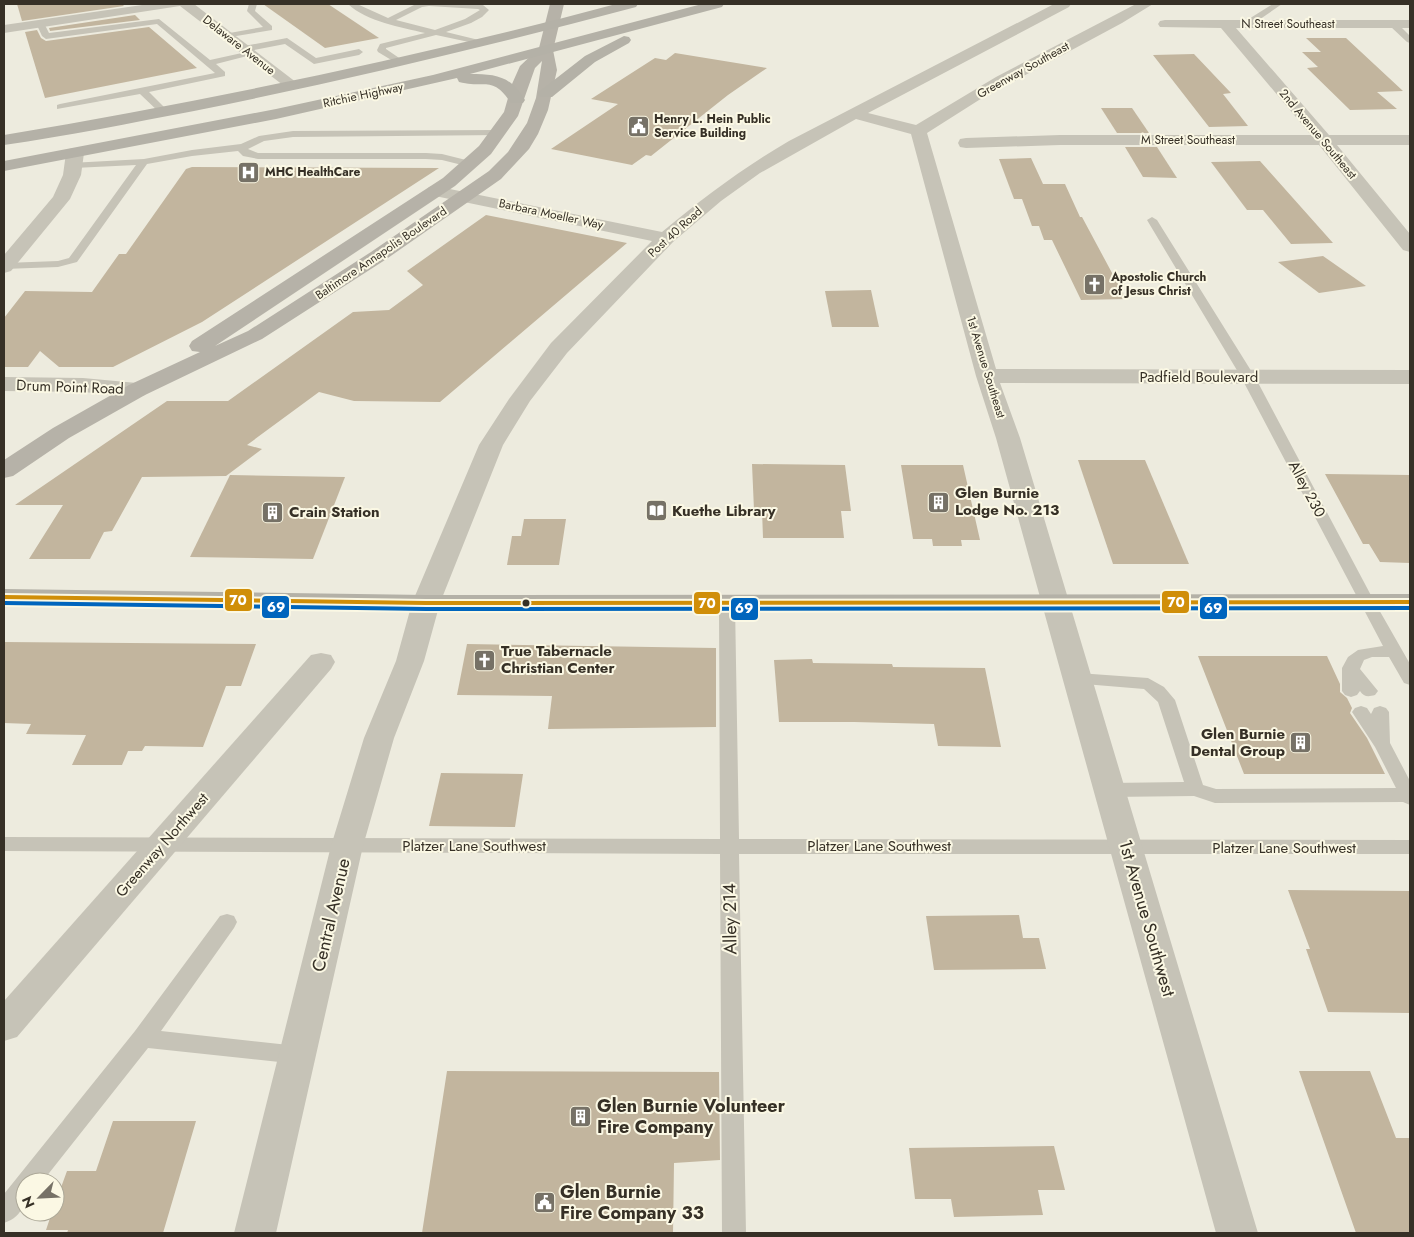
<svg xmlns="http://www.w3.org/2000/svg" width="1414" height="1237" font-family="Jost,sans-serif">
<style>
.building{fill:#c2b59e}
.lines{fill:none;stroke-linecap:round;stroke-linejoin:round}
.lane{fill:#c6c3b7;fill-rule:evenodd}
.street{fill:#c6c3b7;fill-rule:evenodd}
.secondary{fill:#b6b2a8;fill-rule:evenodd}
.primary{fill:#b4b1a7;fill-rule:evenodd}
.bus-1-casing{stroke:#fbf8e4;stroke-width:8}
.bus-2-casing{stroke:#fbf8e4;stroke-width:8}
.bus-1{stroke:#d08e08;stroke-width:4}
.bus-2{stroke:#0065bd;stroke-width:4}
.bus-dot{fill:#363026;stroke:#fbf8e4;stroke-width:2}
.labels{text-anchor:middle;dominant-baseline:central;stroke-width:4;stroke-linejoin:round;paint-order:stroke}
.far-street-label{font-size:12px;fill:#363026;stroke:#fbf8e4}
.far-poi-label{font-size:12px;font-weight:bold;fill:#363026;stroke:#fbf8e4;text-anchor:start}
.street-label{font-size:15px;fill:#363026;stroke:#fbf8e4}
.poi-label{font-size:15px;font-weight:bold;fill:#363026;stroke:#fbf8e4;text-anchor:start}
.near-street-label{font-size:18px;fill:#363026;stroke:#fbf8e4}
.near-poi-label{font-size:18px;font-weight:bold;fill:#363026;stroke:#fbf8e4;text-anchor:start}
.line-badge{stroke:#fbf8e4;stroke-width:2}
.badge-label{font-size:14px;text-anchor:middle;font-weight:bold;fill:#fff}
</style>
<rect width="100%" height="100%" fill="#edebde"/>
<g class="building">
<polygon points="17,4 122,4 124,6 22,21"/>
<polygon points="263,4 328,4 379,38 325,48"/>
<polygon points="135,15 140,20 50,31 49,28"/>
<polygon points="149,27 197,68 45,98 25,32 37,30 41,38 46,41"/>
<polygon points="1306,38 1346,38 1403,91 1377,92 1397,109 1350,110 1307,68 1318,67 1302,52 1321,52"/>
<polygon points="675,53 767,68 728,95 651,156 646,155 632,165 551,149 618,104 591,99 655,58 666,60"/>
<polygon points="1194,54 1231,93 1223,94 1248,126 1209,127 1153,55"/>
<polygon points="1101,108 1132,108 1149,133 1117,133"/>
<polygon points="1125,147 1157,147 1177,178 1143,177"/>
<polygon points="1031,158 1043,184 1065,184 1080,217 1082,217 1126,299 1081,300 1052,240 1044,240 1039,226 1032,226 1022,199 1014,199 999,159"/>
<polygon points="1260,161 1333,243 1291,244 1263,210 1247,210 1211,162"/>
<polygon points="192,167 439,168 202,322 113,367 59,367 40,351 28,367 4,367 4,318 25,291 92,292 119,254 126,254 186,169"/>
<polygon points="486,215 627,243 440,402 354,401 319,392 247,445 262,449 226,476 142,477 112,531 104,532 90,559 29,559 63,505 15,505 167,401 228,401 353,312 389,310 423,285 407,271"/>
<polygon points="1323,256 1366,286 1319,293 1278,262"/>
<polygon points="871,290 879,327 832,327 825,291"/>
<polygon points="1078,460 1145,460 1189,564 1113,564"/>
<polygon points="752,464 845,465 851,511 841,511 844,538 763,538 762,510 754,510"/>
<polygon points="901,465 963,465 980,540 961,540 962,546 933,546 932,539 913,539"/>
<polygon points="1325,474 1410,475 1410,563 1380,562 1369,544 1363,544"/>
<polygon points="230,475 345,477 313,559 190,557"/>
<polygon points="524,519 566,519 559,565 507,565 512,536 521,536"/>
<polygon points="4,642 256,644 241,686 226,686 203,747 145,746 142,751 128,751 122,765 72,765 86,735 26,734 31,724 4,723"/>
<polygon points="467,644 716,648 716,727 548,729 552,696 457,695"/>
<polygon points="1198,656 1327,656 1340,684 1340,692 1347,698 1352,708 1350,713 1367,738 1385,774 1244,774"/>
<polygon points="812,659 813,663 892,664 893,667 985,668 1001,747 938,746 934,724 854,722 779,722 774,660"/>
<polygon points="441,773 523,774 515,827 429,826"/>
<polygon points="1288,890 1410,891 1410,1013 1328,1012 1306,949 1310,949"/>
<polygon points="1019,915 1023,938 1039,938 1046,969 934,970 926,916"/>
<polygon points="447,1071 719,1072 720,1160 674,1163 673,1233 422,1233"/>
<polygon points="1299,1071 1370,1071 1396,1138 1410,1138 1410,1233 1356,1233"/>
<polygon points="113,1121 196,1121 163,1233 67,1233 68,1230 46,1230 52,1212 55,1212 55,1204 67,1171 96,1171"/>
<polygon points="1054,1146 1065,1190 1038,1190 1043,1215 954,1217 951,1199 915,1199 909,1148"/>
</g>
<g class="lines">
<g class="lane">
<polygon points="249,4 257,4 255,11 272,26 272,30 224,38 224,34 263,27 247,11"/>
<path d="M348 4H357L388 18 416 4 483 5 489 10 482 17 471 23 446 32 487 42 483 45 436 35 386 48V49L405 62 404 64H398L378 52 377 50 380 44 425 33C401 27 367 22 348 4ZM429 6 478 9 480 10 465 19 435 30 396 20 422 7Z"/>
<polygon points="1273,4 1282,4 1250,26 1244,26 1244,22"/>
<polygon points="159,19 210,60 251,51 255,54 216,64 225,72 225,76 149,92 166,109 166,113 160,113 140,94 57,109 57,105 60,104 215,73 157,24 46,39 42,36 36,23 37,21 43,21 49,33"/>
<polygon points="1390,22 1396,22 1410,36 1410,43 1407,42 1390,26"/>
<polygon points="287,38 316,58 359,49 363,52 359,55 314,64 285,44 244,52 240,49 244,46"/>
<polygon points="498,130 501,131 501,135 293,137 264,141 248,149 258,153 426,153 442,154 474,162 474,166 470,167 442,160 426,159 258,159 243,156 238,151 192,156 147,164 77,262 58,267 4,269 5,263 58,261 69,258 136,165 74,168 70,167 70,163 144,159 192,150 241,144 259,136 293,131"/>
<path d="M1152 217 1157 220 1255 377 1374 601 1410 664V685L1404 683 1389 657H1372L1364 660 1360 669 1378 691 1375 695C1368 697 1364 697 1360 691L1357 695 1351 697 1345 695 1342 691V668L1348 657 1358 650 1383 646 1241 377 1147 220Z"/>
<polygon points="727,599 733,600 735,604 739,839 1410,840 1410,854 739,854 746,1233 722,1233 720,854 4,851 4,837 720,839 719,604 721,600"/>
<polygon points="1078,673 1148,678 1164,687 1175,700 1203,785 1216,789 1396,788 1375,747 1352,712 1355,708 1361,706 1367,708 1371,714 1374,708 1380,706 1386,708 1389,712 1390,743 1410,781 1410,805 1403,802 1215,803 1194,796 1110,797 1103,795 1101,790 1103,785 1110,783 1184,782 1158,702 1144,689 1072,683 1069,679 1072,675"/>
<path d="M227 914 234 916 237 922 234 928 161 1031 298 1046 306 1048 309 1055 306 1062 298 1064 148 1048 42 1182H25C25 1201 25 1216 4 1223V1194L135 1031 220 916Z"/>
</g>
<g class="street">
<polygon points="149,4 194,4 301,86 298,89 288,89 180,6 4,33 4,25"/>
<path d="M1054 4H1071L1069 7 868 113 916 125 996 77 1136 4H1153L1122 23 979 100 927 133 996 369 1410 370V384L1000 383 1020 438 1258 1233H1216L996 438 976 376 911 134 856 119 760 173 721 201 673 242 567 353 530 401 503 445 440 603 424 661 394 738 363 846 276 1233H234L331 846 364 738 396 661 412 603 479 445 509 399 551 343 652 241 435 196 429 195 426 191 429 187 435 186 662 232C703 198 743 168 789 141Z"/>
<polygon points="1165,20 1410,20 1410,28 1236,28 1329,135 1410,135 1410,145 1337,145 1410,234 1410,252 1403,250 1319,145 1060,145 966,148 960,147 958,143 960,139 966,138 1060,135 1311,135 1221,28 1160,27 1158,24 1160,21"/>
<polygon points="75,148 81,149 84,153 81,175 70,199 11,271 4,273 4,255 53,197 63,175 66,153 69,149"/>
<polygon points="4,377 83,378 137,383 145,385 148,390 145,395 137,397 83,392 4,391"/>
<polygon points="321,653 331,655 335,662 331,669 17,1037 4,1041 4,1001 311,655"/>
</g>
<path class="secondary" d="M550 4H564L553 50 557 70 548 110 538 134 529 149 501 179 385 260 262 339 145 395 69 438 13 476 4 478V460L53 428 129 385 200 352 192 351 189 346 192 341 443 178 479 146 504 112 512 84 520 66 539 48ZM542 61 536 98 527 123 508 152 489 171 371 252 248 331 215 346 455 186 491 154 518 116 535 68Z"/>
<g class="primary">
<path d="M616 4H638L636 7C490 46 342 81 194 111 131 123 67 136 4 145V135C210 100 414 58 616 4Z"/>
<path d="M702 4H724L722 7 470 74C496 74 511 76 525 100L523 103H511C492 75 486 89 459 82L457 78 276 119 4 171V161L276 109 433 75Z"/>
<polygon points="624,36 629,37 631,40 629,43 595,62 552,97 540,97 538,94 540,91 585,56"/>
<polygon points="4,589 426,595 1410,594 1410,610 426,611 4,605"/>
</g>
<defs>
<polyline id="bus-1" points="4,597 426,603 1410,602"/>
<polyline id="bus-2" points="4,603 426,609 1410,608"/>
</defs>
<use href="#bus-1" class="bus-1-casing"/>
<use href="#bus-2" class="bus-2-casing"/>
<use href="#bus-1" class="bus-1"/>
<use href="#bus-2" class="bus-2"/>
</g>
<defs>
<symbol id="civic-square" viewBox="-11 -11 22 22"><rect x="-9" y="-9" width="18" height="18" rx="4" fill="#767166" stroke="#fbf8e4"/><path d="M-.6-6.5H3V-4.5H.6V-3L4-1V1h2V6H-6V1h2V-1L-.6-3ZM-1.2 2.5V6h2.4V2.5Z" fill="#fff"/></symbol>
<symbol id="hospital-square" viewBox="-11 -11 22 22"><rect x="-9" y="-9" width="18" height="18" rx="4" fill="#767166" stroke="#fbf8e4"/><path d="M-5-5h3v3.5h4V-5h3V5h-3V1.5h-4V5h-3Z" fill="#fff"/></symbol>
<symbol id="church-square" viewBox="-11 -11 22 22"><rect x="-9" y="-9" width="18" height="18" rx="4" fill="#767166" stroke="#fbf8e4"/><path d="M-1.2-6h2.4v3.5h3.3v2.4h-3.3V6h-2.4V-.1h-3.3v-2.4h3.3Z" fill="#fff"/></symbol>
<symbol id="building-square" viewBox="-11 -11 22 22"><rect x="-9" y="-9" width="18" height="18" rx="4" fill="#767166" stroke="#fbf8e4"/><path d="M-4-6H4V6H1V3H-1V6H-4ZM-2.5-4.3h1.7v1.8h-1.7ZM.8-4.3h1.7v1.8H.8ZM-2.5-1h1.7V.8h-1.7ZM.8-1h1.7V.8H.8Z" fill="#fff"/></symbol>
<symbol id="library-square" viewBox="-11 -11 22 22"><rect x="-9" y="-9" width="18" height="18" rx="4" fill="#767166" stroke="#fbf8e4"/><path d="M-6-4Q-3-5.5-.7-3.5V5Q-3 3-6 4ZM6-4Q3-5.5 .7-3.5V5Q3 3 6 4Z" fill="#fff"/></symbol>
</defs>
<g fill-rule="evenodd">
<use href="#civic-square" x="626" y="114" width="25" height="25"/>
<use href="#hospital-square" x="236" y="160" width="25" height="25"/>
<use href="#church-square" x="1082" y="272" width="25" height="25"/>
<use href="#building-square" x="926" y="490" width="25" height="25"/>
<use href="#library-square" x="644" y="498" width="25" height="25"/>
<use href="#building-square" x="260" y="500" width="25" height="25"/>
<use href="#church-square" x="472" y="648" width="25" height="25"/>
<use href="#building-square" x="1288" y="730" width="25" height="25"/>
<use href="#building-square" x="568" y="1104" width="25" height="25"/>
<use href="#civic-square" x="532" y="1190" width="25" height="25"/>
</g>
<circle class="bus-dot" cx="526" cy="603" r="4.5"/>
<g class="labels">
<g class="far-street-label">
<text x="1288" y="24">N Street Southeast</text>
<text transform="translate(239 45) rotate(38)">Delaware Avenue</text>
<text transform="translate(1023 70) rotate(-29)">Greenway Southeast</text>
<text transform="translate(363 95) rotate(-12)">Ritchie Highway</text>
<text transform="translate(1318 134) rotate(50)">2nd Avenue Southeast</text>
<text x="1188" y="140">M Street Southeast</text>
<text transform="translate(551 214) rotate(12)">Barbara Moeller Way</text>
<text transform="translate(675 232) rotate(-42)">Post 40 Road</text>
<text transform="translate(381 253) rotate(-34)">Baltimore Annapolis Boulevard</text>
<text transform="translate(986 367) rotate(73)">1st Avenue Southeast</text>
</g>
<g class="far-poi-label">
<text x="654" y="119">Henry L. Hein Public<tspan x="654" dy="14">Service Building</tspan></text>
<text x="265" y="172">MHC HealthCare</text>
<text x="1111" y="277">Apostolic Church<tspan x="1111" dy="14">of Jesus Christ</tspan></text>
</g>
<g class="street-label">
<text x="1199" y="377">Padfield Boulevard</text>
<text transform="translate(70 387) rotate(2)">Drum Point Road</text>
<text transform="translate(1307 489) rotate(62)">Alley 230</text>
<text transform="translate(162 845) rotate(-49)">Greenway Northwest</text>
<text x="474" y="846">Platzer Lane Southwest</text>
<text x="879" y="846">Platzer Lane Southwest</text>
<text x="1284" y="848">Platzer Lane Southwest</text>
</g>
<g class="poi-label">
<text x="955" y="493">Glen Burnie<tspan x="955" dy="17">Lodge No. 213</tspan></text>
<text x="672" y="511">Kuethe Library</text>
<text x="289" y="512">Crain Station</text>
<text x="501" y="651">True Tabernacle<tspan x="501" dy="17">Christian Center</tspan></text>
<text x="1285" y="734" text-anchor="end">Glen Burnie<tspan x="1285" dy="17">Dental Group</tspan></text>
</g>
<g class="near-street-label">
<text transform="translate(331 915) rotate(-77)">Central Avenue</text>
<text transform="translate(1147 918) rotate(74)">1st Avenue Southwest</text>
<text transform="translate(730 919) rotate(-91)">Alley 214</text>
</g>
<g class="near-poi-label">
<text x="597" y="1106">Glen Burnie Volunteer<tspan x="597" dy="21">Fire Company</tspan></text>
<text x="560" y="1192">Glen Burnie<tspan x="560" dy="21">Fire Company 33</tspan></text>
</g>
</g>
<g class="line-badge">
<rect x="224" y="588" width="29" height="24" rx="5" fill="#d08e08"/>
<rect x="1161" y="590" width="29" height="24" rx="5" fill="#d08e08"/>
<rect x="693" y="591" width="28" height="24" rx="5" fill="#d08e08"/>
<rect x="261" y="595" width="29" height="24" rx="5" fill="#0065bd"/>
<rect x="1199" y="596" width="29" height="24" rx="5" fill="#0065bd"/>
<rect x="730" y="597" width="29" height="24" rx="5" fill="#0065bd"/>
</g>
<g class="badge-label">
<text x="238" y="605">70</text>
<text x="1176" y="607">70</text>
<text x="707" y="608">70</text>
<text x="276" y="612">69</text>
<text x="1213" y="613">69</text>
<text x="744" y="613">69</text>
</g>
<rect width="1414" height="1237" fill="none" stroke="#363026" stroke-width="10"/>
<g transform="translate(40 1197) rotate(246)"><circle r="24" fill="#fbf8e4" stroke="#aca898"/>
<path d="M0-4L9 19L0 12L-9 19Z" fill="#767166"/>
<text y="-8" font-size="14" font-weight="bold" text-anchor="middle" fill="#363026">N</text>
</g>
</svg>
